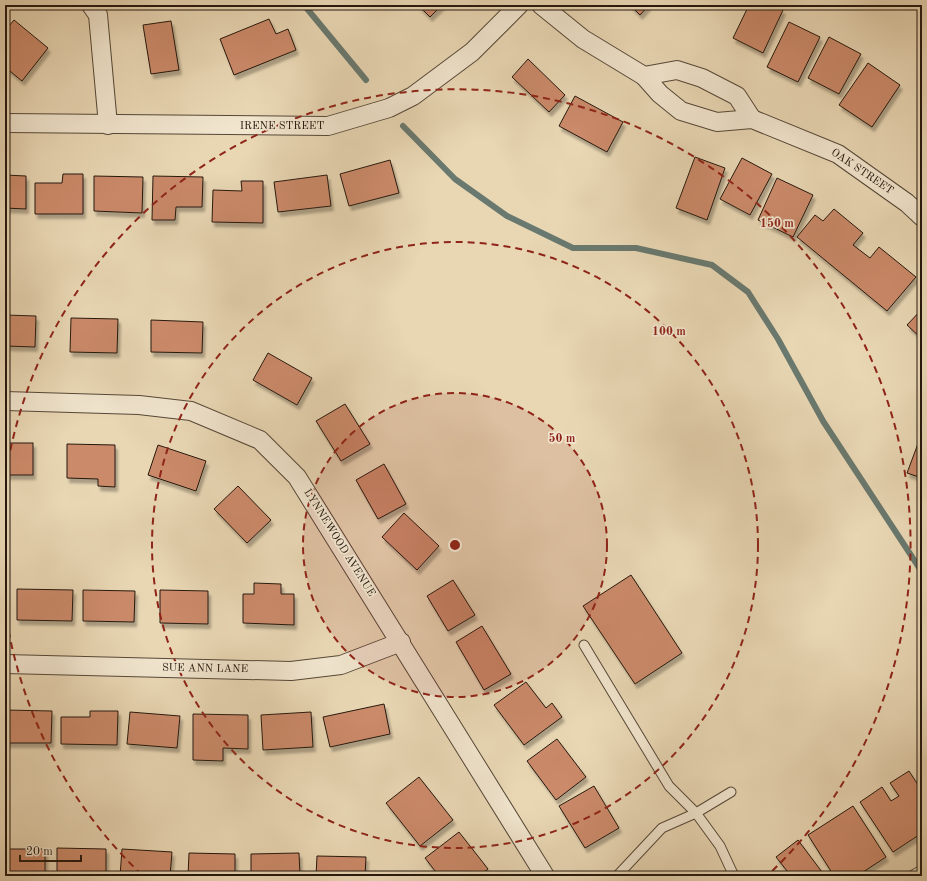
<svg xmlns="http://www.w3.org/2000/svg" width="927" height="881" font-family="'Old Standard TT',serif">
<style>
.lines{fill:none;stroke-linecap:round;stroke-linejoin:round}
.stream{stroke:#69796f;stroke-width:6}
.building{fill:#cb8a6b;stroke:#25180e;filter:url(#shadow)}
.lane-casing{stroke:#564838;stroke-width:11}
.street-casing{stroke:#564838;stroke-width:20}
.lane{stroke:#f1e5ce;stroke-width:9}
.street{stroke:#f1e5ce;stroke-width:18}
.ring{fill:none;stroke:#8f2418;stroke-width:2;stroke-dasharray:7 5}
.labels{text-anchor:middle;dominant-baseline:central;stroke-width:3.5;stroke-linejoin:round;paint-order:stroke}
.street-label{font-size:11px;fill:#25180e;stroke:#f1e5ce}
.centre{fill:#8f2418;stroke:#f1e5ce;stroke-width:2}
.ring-label{font-size:12px;text-anchor:middle;font-weight:bold;fill:#8f2418;stroke:#f1e5ce;stroke-width:3.5;stroke-linejoin:round;paint-order:stroke}
</style>
<defs>
<filter id="shadow"><feDropShadow dx="2.5" dy="4.5" stdDeviation="1" flood-color="#0004"/></filter>
</defs>
<rect width="100%" height="100%" fill="#e9d7b4"/>
<filter id="stains"><feTurbulence type="fractalNoise" baseFrequency=".005" numOctaves="4"/><feColorMatrix values="0 0 0 0 .2 0 0 0 0 .09 0 0 0 0 .02 0 0 0 .5 -.17"/></filter>
<radialGradient id="worn" r=".72"><stop offset=".6" stop-color="#630" stop-opacity="0"/><stop offset="1" stop-color="#630" stop-opacity=".3"/></radialGradient>
<g class="lines">
<g class="stream">
<polyline points="304,5 366,80"/>
<polyline points="403,126 455,179 507,216 573,248 636,248 712,265 748,292 778,339 823,421 922,572"/>
</g>
</g>
<g class="building">
<polygon points="418,5 442,5 430,17"/>
<polygon points="630,5 649,5 640,15"/>
<polygon points="749,5 772,5 783,10 763,53 733,38"/>
<polygon points="269,19 276,34 288,29 296,50 234,75 220,39"/>
<polygon points="14,20 48,48 22,81 5,67 5,31"/>
<polygon points="171,21 179,70 151,74 143,25"/>
<polygon points="789,22 820,37 798,82 767,67"/>
<polygon points="829,37 861,54 839,94 808,78"/>
<polygon points="528,59 565,95 549,112 512,77"/>
<polygon points="868,63 900,85 872,127 839,105"/>
<polygon points="575,96 623,122 607,152 559,126"/>
<polygon points="695,157 725,168 707,220 676,208"/>
<polygon points="742,158 772,174 750,215 720,199"/>
<polygon points="390,160 399,193 349,206 340,174"/>
<polygon points="63,174 83,174 83,214 35,214 35,183 62,183"/>
<polygon points="5,175 26,176 26,209 5,208"/>
<polygon points="327,175 331,206 278,212 274,182"/>
<polygon points="94,176 143,177 142,213 94,211"/>
<polygon points="153,176 203,177 202,207 176,207 175,220 152,220"/>
<polygon points="777,178 813,195 793,237 758,220"/>
<polygon points="241,181 263,181 263,223 212,222 213,190 242,191"/>
<polygon points="834,209 863,233 853,245 870,258 879,247 916,277 887,311 797,237 815,215 823,221"/>
<polygon points="922,309 922,339 907,325"/>
<polygon points="5,315 36,316 35,347 5,346"/>
<polygon points="71,318 118,319 117,353 70,352"/>
<polygon points="151,320 203,322 202,353 151,352"/>
<polygon points="268,353 312,378 297,405 253,380"/>
<polygon points="345,404 370,444 341,461 316,421"/>
<polygon points="919,441 922,442 922,478 907,473"/>
<rect x="5" y="443" width="28" height="32"/>
<polygon points="67,444 115,445 115,487 98,486 98,479 67,478"/>
<polygon points="158,445 206,461 196,491 148,475"/>
<polygon points="384,464 406,504 378,519 356,480"/>
<polygon points="238,486 271,520 247,543 214,509"/>
<polygon points="404,513 439,546 417,570 382,537"/>
<polygon points="631,575 682,653 635,684 583,606"/>
<polygon points="453,580 475,615 448,631 427,596"/>
<polygon points="254,583 281,584 281,594 294,594 294,625 243,623 243,594 254,594"/>
<polygon points="17,589 73,590 72,621 17,620"/>
<polygon points="83,590 135,591 134,622 83,621"/>
<polygon points="160,590 208,591 208,624 160,623"/>
<polygon points="482,626 511,674 484,690 456,642"/>
<polygon points="526,682 546,708 552,703 562,717 524,745 494,705"/>
<polygon points="384,704 390,734 330,747 323,717"/>
<polygon points="5,710 52,711 51,743 5,743"/>
<polygon points="90,711 118,711 117,745 61,744 61,717 90,717"/>
<polygon points="130,712 180,716 177,748 127,744"/>
<polygon points="311,712 313,747 263,750 261,715"/>
<polygon points="193,714 248,715 248,749 223,748 223,761 193,760"/>
<polygon points="557,739 586,777 556,800 527,761"/>
<polygon points="909,771 922,791 922,833 893,852 860,802 882,787 891,801 899,796 890,783"/>
<polygon points="419,777 453,820 420,846 386,803"/>
<polygon points="594,786 619,828 585,848 559,806"/>
<polygon points="853,806 886,857 857,876 834,876 808,835"/>
<polygon points="459,832 488,869 479,876 439,876 425,858"/>
<polygon points="798,840 825,876 791,876 776,857"/>
<polygon points="57,848 106,849 106,876 57,876"/>
<rect x="5" y="849" width="40" height="27"/>
<polygon points="122,849 172,852 170,876 120,876"/>
<polygon points="189,853 235,854 235,876 188,876"/>
<polygon points="299,853 300,876 251,876 251,854"/>
<polygon points="317,856 366,857 365,876 316,876"/>
</g>
<g class="lines">
<defs>
<g id="lane">
<polyline points="584,645 669,786 696,813 731,792"/>
<polyline points="617,876 662,828 696,813 720,846 734,876"/>
<polyline points="911,876 922,870"/>
</g>
<g id="street">
<polyline points="91,5 98,15 108,125"/>
<polyline points="541,5 583,39 644,76 660,94 681,111 717,122 752,119 838,154 907,203 922,217"/>
<polyline points="644,76 677,70 702,78 737,96 752,119"/>
<polyline points="5,123 328,126 389,108 413,96 472,52 519,5"/>
<polyline points="5,401 139,405 191,411 260,440 297,477 545,876"/>
<polyline points="5,664 291,671 341,665 401,642"/>
</g>
</defs>
<use href="#lane" class="lane-casing"/>
<use href="#street" class="street-casing"/>
<use href="#lane" class="lane"/>
<use href="#street" class="street"/>
</g>
<circle cx="455" cy="545" r="152" fill="#8f2418" fill-opacity=".12"/>
<g class="ring">
<circle cx="455" cy="545" r="152"/>
<circle cx="455" cy="545" r="303"/>
<path d="M142 875A455 455 0 0 1 6 616M6 474A455 455 0 1 1 768 875"/>
</g>
<g class="labels">
<g class="street-label">
<text x="282" y="126">IRENE STREET</text>
<text transform="translate(862 172) rotate(34)">OAK STREET</text>
<text transform="translate(339 543) rotate(58)">LYNNEWOOD AVENUE</text>
<text transform="translate(205 669) rotate(1)">SUE ANN LANE</text>
</g>
</g>
<circle cx="455" cy="545" r="6" class="centre"/>
<g class="ring-label">
<text x="777" y="227">150 m</text>
<text x="669" y="335">100 m</text>
<text x="562" y="442">50 m</text>
</g>
<rect width="927" height="881" fill="none" stroke="#e9d7b4" stroke-width="20"/>
<rect x="6" y="6" width="915" height="869" fill="none" stroke="#25180e" stroke-width="2"/>
<rect x="10" y="10" width="907" height="861" fill="none" stroke="#25180e"/>
<path d="M20 855v6h61v-6" fill="none" stroke="#25180e" stroke-width="2"/>
<text x="26" y="855" font-size="12" fill="#25180e" stroke="#f1e5ce" stroke-width="3" paint-order="stroke">20 m</text>
<rect width="100%" height="100%" filter="url(#stains)"/>
<rect width="100%" height="100%" fill="url(#worn)"/>
</svg>
